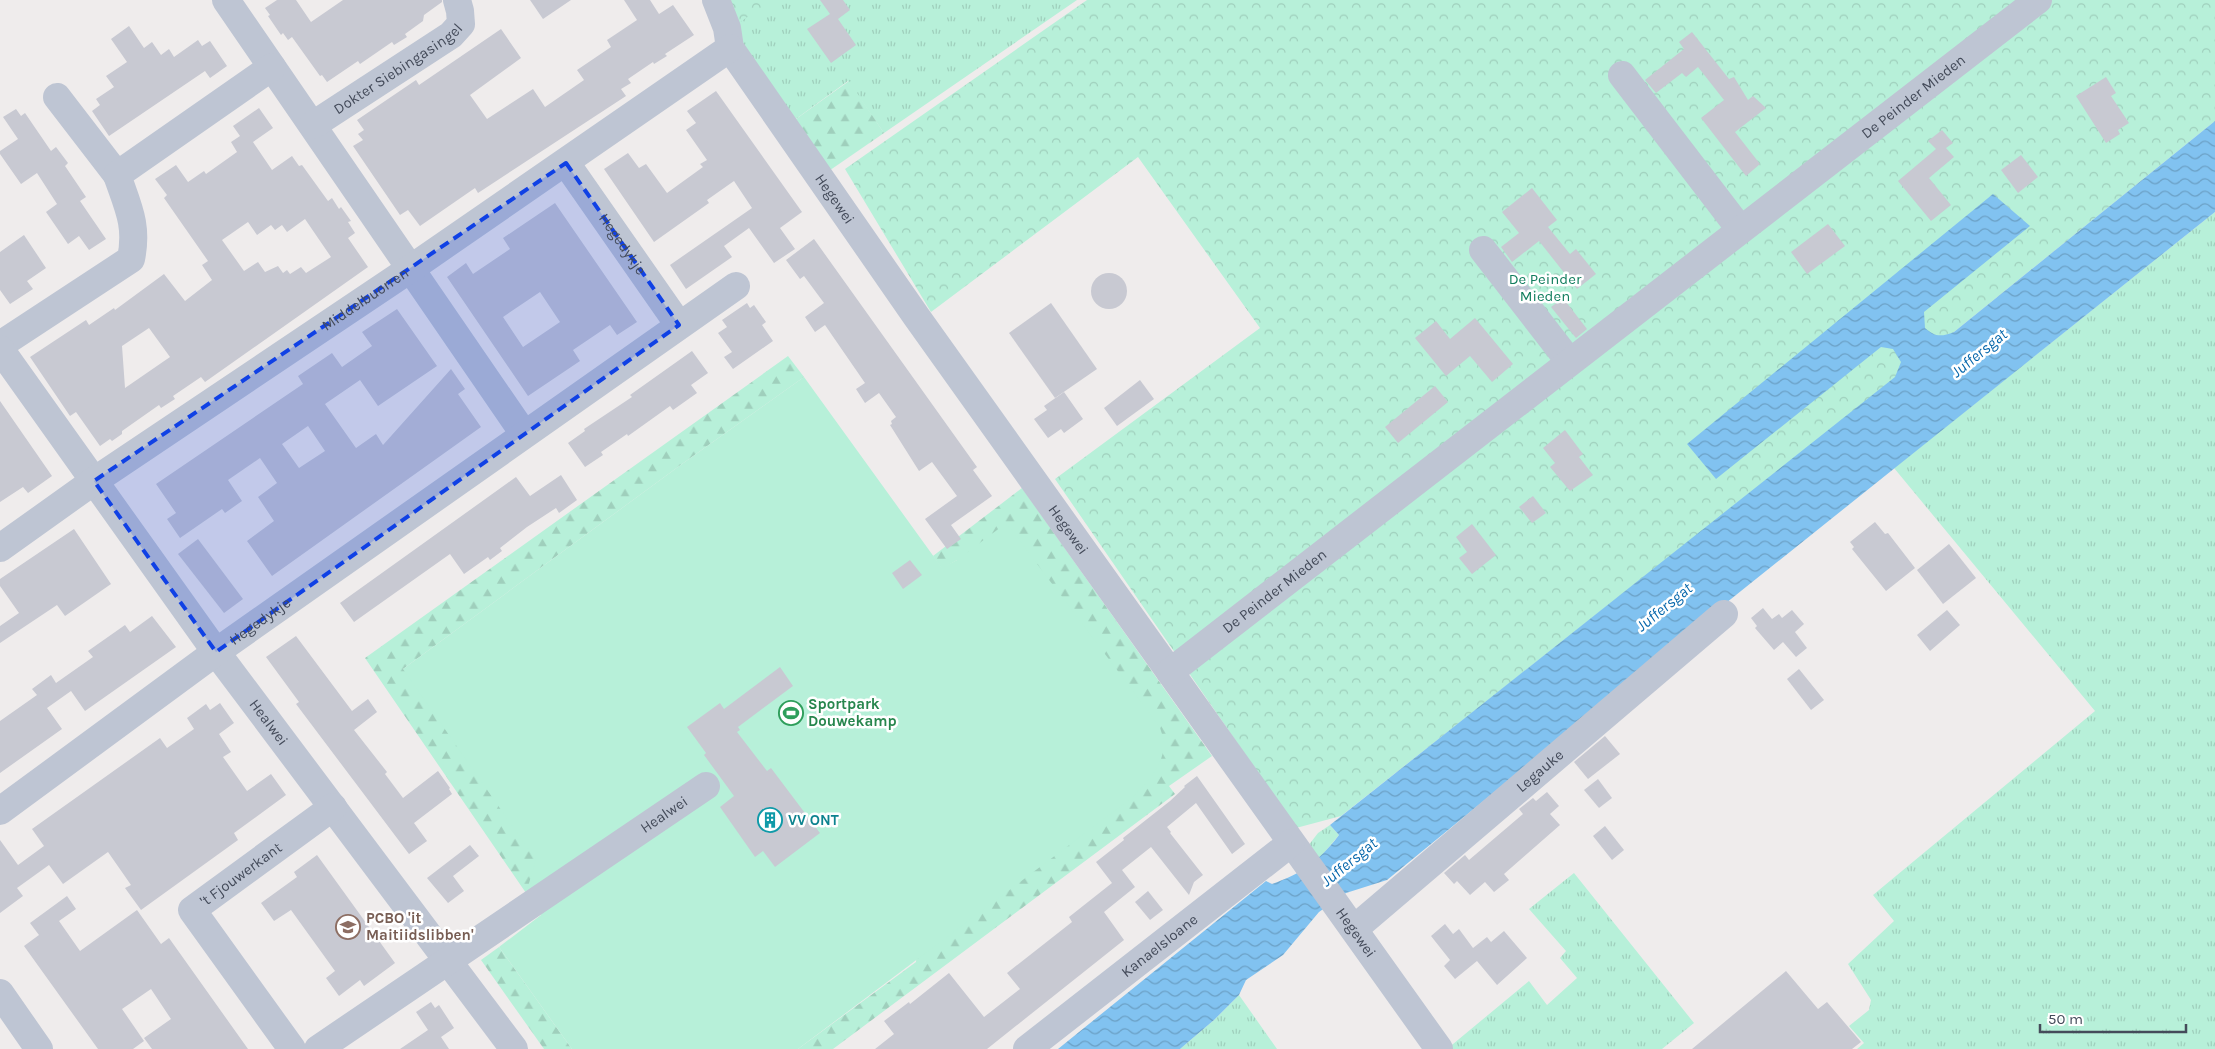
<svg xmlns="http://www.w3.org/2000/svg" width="2215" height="1049" font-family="Karla,sans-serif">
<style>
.grass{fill:url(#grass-tufts)}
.forest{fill:url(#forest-firs)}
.park{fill:url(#park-crowns)}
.garden{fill:#b7f0d9}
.water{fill:url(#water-waves)}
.building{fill:#c8c9d2;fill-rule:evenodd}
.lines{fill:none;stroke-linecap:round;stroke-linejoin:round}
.minor{stroke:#bec5d3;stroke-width:28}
.marked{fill:#1041e5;fill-opacity:0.2;stroke:#1041e5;stroke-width:4;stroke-dasharray:10 6;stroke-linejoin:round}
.labels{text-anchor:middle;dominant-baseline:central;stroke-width:5;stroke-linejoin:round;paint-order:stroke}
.street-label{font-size:15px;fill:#444b5a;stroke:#fff}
.park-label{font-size:15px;fill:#127e5e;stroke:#fff}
.leisure-label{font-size:15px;font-weight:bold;fill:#27864d;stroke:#fff;text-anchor:start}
.culture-label{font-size:15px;font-weight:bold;fill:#0d838f;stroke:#fff;text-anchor:start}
.education-label{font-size:15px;font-weight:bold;fill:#785e54;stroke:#fff;text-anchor:start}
.water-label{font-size:16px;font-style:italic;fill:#0566ab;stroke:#fff}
</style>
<defs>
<pattern id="grass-tufts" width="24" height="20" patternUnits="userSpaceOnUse" patternTransform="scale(1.25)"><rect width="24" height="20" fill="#b7f0d9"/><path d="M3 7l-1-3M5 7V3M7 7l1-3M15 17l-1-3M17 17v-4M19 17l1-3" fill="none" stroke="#9fcfbc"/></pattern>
<pattern id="forest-firs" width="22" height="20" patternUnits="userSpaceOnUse" patternTransform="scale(1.25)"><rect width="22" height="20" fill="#b7f0d9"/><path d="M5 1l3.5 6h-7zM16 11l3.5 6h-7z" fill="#9fcfbc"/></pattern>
<pattern id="park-crowns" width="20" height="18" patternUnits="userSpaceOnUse" patternTransform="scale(1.25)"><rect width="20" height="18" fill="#b7f0d9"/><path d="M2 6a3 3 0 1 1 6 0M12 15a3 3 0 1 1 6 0" fill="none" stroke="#9fcfbc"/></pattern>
<pattern id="water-waves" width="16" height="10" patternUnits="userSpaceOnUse" patternTransform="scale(1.25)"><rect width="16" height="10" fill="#81c2f0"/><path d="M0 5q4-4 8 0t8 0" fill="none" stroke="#6ba0c5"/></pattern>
</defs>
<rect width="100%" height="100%" fill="#efecec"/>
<g class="grass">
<polygon points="720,0 1077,0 884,133 848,81 789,124 754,74"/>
<polygon points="2215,212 2215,1049 1857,1049 1864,1043 1849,1026 1869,1010 1871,1000 1848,964 1894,921 1873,895 2095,711 1894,468"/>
<polygon points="1330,825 1339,835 1317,861 1308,846 1318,833"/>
<polygon points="1574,873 1694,1023 1662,1049 1447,1049 1529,981 1547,1005 1577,978 1560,958 1566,951 1529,909"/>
<polygon points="1239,995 1277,1049 1180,1049 1214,1020"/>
</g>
<g class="forest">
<polygon points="849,81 884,133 823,175 789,124"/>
<polygon points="788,356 804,377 682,464 403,669 677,758 526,893 365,658"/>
<polygon points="1022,488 1212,756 1169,786 1175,794 833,1049 798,1049 916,962 957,560 942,569 933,556"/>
<polygon points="499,947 572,1049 544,1049 481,960"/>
</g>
<g class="park">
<polygon points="728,0 773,0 737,24"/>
<polygon points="1087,0 2215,0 2215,121 1954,332 1341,816 1296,828 1055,479 1260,328 1138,157 931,312 845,169"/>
</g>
<path class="garden" d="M804 377 942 568 957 560 1005 524 1010 528 1160 727C1161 732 1164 738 1164 743 1164 765 1147 783 1133 797L798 1049H572L499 947 541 915 526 893 536 860 403 669 682 464Z"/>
<path class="water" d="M2215 121V212L1716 611 1387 880 1346 893 1319 912 1283 955 1246 980 1239 995 1214 1020 1180 1049H1058L1266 881 1272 884C1303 873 1318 862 1339 835L1330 825 1895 377 1901 362 1893 349 1881 347 1716 479 1687 444 1993 194 2030 226 1924 312 1925 328C1935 337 1941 337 1954 332Z"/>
<g class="building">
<polygon points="277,0 296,0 311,22 343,0 442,0 442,2 424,15 423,21 405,34 407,37 394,45 392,42 360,64 358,61 327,82 322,75 320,76 292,37 288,40 283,33 281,35 268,16 270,15 265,8"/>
<polygon points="530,0 571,0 543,19"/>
<polygon points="624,0 650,0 659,14 673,5 694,35 665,54 667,56 654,64 653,62 628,79 631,83 621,89 626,96 478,193 475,188 420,226 408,210 400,215 353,146 363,140 358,134 364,130 357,120 416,80 419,85 501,29 521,58 470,95 487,119 533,89 545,107 584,80 577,70 611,47 607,40 637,20"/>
<polygon points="820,0 843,0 850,10 838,19 856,45 831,63 807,29 830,14"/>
<polygon points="129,26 144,48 152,42 161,55 169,49 174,57 198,40 202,46 210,41 227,66 210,78 205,71 109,136 92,111 100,105 96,99 114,87 106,76 127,62 111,39"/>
<polygon points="1692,32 1729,79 1734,77 1748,100 1753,96 1766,108 1735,132 1760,164 1746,176 1701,118 1724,100 1698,67 1686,77 1682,73 1656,93 1645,80 1684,49 1679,42"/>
<polygon points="2106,77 2116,93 2111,96 2129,123 2118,130 2120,134 2106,143 2076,96"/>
<polygon points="716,91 802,212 780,228 795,249 774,263 749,228 724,246 732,257 686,289 670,265 752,208 734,181 707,200 709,203 654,242 604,169 628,153 639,168 646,164 667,193 703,167 700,164 707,160 686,130 696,123 687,111"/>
<path d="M259 108 273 128 253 142 272 170 292 156 299 166 302 165 328 201 332 198 339 209 341 207 351 221 348 222 355 233 348 238 368 267 205 382 201 377 173 396 175 399 161 408 159 405 122 431V434L112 441 110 439 100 446 76 412 70 416 30 357 86 320 89 325 114 308 115 310 164 274 185 301 212 280 202 265 208 261 164 198 167 195 155 179 176 165 188 182 204 171 206 174 237 152 231 142 240 136 233 126ZM305 219 331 257 306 273 301 267 290 274 287 270 283 273 278 266 265 272 258 262 244 271 222 240 248 222 257 235 271 225 275 230 282 225 287 232ZM149 328 170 357 125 388 122 346Z"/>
<polygon points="16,109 21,116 25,113 51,151 56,147 68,163 65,166 86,197 80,201 106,239 89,250 79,236 68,244 46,212 57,204 37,173 21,184 0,154 0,151 18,139 3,117"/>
<polygon points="1942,130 1953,143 1946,148 1954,157 1929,178 1951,205 1931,221 1898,181 1936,149 1928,141"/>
<polygon points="2021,155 2038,177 2018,193 2001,170"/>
<polygon points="1532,188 1557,220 1548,227 1570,254 1576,249 1596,274 1577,289 1539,241 1512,262 1501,247 1519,233 1502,212"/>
<path d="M555 203 637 322 617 335 610 325 573 350 580 361 528 396 447 277 466 263 473 274 510 249 503 238ZM540 292 560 322 523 347 503 317Z"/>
<polygon points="1828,224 1845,246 1807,274 1791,252"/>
<polygon points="24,235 46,268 27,281 33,289 10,304 0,290 0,252"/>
<polygon points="814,239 977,467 973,470 992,496 951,525 961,539 947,549 925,519 957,496 932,462 919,471 890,425 892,424 891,421 896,417 879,393 865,403 856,389 865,383 825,325 815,332 805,317 824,303 804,276 800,279 786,260"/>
<circle cx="1109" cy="291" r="18"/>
<polygon points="1563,298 1587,329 1576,338 1551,307"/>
<polygon points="747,303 750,308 754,305 766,322 762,325 773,341 733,369 724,357 732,352 718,333 727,327 722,320"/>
<polygon points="1051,303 1097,369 1055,398 1009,333"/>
<path d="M397 309 437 366 378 406 360 380 325 404 356 448 376 434 383 445 451 369 465 389 458 394 481 427 272 576 247 541 274 521 258 497 277 483 260 458 228 480 242 501 225 513 222 509 180 538 167 519 176 513 156 484 303 384 298 376 332 353 342 367 372 346 362 332ZM308 426 325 451 299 468 282 444Z"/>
<polygon points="1475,318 1513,364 1492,382 1470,356 1446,376 1415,338 1436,321 1450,339"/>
<polygon points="692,351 708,373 691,385 697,393 673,410 670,406 628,436 627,434 601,452 603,455 585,467 568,443 585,431 584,429 632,397 630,395"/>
<polygon points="1140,380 1154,399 1117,426 1104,408"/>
<polygon points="1435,386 1448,402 1398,443 1385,427"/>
<polygon points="1064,392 1083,419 1064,433 1061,429 1048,438 1034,419 1047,410 1044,406"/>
<polygon points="0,401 52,476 28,493 23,487 0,502"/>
<polygon points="1565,430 1583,454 1579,457 1593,475 1570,491 1550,467 1555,463 1543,448"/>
<polygon points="561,475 577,500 559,513 556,508 527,527 500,548 502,551 490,560 488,557 464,574 450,554 354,622 340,603 516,477 530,496"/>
<polygon points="1533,496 1546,513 1532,523 1519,507"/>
<polygon points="1875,522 1885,534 1888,533 1915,568 1886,591 1852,549 1854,547 1850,542"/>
<polygon points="1472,524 1496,555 1472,574 1459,558 1467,552 1456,537"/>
<polygon points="74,529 111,584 65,616 57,605 0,643 0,626 19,613 0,586 0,579"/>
<polygon points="198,539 243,599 224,613 178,554"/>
<polygon points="1949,544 1976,578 1943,604 1917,570"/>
<polygon points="910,560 922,575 903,589 892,573"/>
<polygon points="1763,608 1772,619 1779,614 1782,618 1792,610 1804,624 1795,632 1807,648 1796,657 1783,642 1774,650 1755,628 1757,626 1751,618"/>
<polygon points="1947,610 1960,625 1930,651 1917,635"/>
<polygon points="152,616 176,647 85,711 71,691 47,708 62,729 0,773 0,721 37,695 32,689 51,675 56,683 93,657 88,651 125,625 130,632"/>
<polygon points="296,636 352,711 368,699 377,712 354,730 387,772 385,774 403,798 438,771 450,788 449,789 452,794 414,823 427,841 409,854 296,704 299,702 266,657"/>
<polygon points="780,667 793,686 738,727 740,730 737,732 767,771 771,768 820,833 775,867 763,851 755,857 720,807 734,796 704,755 706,753 687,727 720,703 724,709"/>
<polygon points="1799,669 1824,700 1811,710 1787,679"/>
<polygon points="220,703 234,723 219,734 231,752 223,757 247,791 271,774 286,795 234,833 238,840 141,910 125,888 131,885 108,852 63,884 49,865 17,888 23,896 0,913 0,840 18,865 44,846 32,829 160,738 167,748 194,729 187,718 206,704 210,710"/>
<polygon points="1605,736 1620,754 1588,779 1574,762"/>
<polygon points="1197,776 1245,844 1232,854 1196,803 1167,827 1171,832 1170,833 1203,875 1194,882 1189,895 1151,847 1122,870 1135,887 1104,912 1124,940 987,1049 875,1049 894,1034 884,1021 909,1002 910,1004 949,973 984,1017 1020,989 1007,973 1072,922 1069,917 1112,883 1096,862 1124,840 1123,838 1170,801 1185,787 1184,786"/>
<polygon points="1598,779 1612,798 1599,808 1584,790"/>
<polygon points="1547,792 1559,806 1550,814 1560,825 1504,874 1509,880 1494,892 1485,882 1470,895 1457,881 1454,884 1444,873 1465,855 1469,860 1523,814 1519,809 1533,798 1536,801"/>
<polygon points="1605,826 1624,850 1612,860 1593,836"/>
<polygon points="470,845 479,856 453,876 464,891 448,903 427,878"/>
<polygon points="317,855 395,963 364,986 360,980 339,996 326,978 335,971 291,910 274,921 261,903 297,877 294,872"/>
<polygon points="1148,891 1163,910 1150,920 1135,902"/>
<polygon points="67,896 76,909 59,921 80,951 137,910 161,944 169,938 248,1049 152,1049 144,1038 171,1019 151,989 122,1009 144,1041 133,1049 98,1049 24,946 39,935 30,923"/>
<polygon points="1445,924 1453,934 1459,929 1473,948 1487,937 1491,942 1504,931 1527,958 1497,985 1477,961 1455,979 1444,966 1450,960 1431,936"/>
<polygon points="1786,971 1818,1009 1827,1002 1861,1042 1852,1049 1692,1049"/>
<polygon points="431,1002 435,1008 439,1005 454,1028 441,1037 449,1049 400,1049 428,1030 416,1012"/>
</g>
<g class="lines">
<g class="minor">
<polyline points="226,0 524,434"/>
<path id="s1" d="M716 0 727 28 730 48 916 316 1439 1049"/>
<polyline points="1622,75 1740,229"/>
<polyline points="57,97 117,175"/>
<path id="s2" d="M313 125 451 35 461 24 460 11 457 0"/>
<path id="s3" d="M566 163 679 325"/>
<polyline points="1483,250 1569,361"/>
<path d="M0 345 131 259C138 225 128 207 117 175L272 67"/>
<path id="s4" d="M0 349 216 652 514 1049"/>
<path id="s5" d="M0 548 94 481 410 269 730 48"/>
<path id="s6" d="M1170 672 2038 0"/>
<path id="s7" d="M0 811 216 652 736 286"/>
<path id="s8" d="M1354 929 1724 614"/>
<polyline points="0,993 39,1049"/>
<path id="s9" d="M292 1049 192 910 333 807"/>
<path id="s10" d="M318 1049 706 786"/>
<path id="s11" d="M1027 1049 1291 843"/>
</g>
</g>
<path class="marked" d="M566 163 679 325 216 652 94 481Z"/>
<defs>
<symbol id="stadium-ring" viewBox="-11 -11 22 22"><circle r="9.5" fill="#fff" stroke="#2e9e5b" stroke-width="1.5"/><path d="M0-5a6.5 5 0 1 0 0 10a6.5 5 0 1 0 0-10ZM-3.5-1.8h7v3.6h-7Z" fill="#2e9e5b"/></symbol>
<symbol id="building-ring" viewBox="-11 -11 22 22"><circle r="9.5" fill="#fff" stroke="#0f9aa8" stroke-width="1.5"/><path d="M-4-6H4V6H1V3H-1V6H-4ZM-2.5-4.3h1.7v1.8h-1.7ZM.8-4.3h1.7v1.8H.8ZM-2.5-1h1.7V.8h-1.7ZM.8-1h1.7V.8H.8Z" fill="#0f9aa8"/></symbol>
<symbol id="school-ring" viewBox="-11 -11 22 22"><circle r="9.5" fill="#fff" stroke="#8d6e63" stroke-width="1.5"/><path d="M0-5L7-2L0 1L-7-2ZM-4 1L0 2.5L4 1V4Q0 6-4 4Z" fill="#8d6e63"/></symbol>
</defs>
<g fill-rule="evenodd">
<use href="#stadium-ring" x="777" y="699" width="28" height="28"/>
<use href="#building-ring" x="756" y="806" width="28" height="28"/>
<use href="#school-ring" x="334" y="913" width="28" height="28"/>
</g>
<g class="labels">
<g class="street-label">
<text stroke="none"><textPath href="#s2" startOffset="102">Dokter Siebingasingel</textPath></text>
<text stroke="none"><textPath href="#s6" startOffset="940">De Peinder Mieden</textPath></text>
<text stroke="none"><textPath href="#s1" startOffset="234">Hegewei</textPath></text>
<text stroke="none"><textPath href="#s3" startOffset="99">Hegedykje</textPath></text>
<text stroke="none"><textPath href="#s5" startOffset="442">Middelbuorren</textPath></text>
<text stroke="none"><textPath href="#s1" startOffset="639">Hegewei</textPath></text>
<text stroke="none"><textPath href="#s6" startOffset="132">De Peinder Mieden</textPath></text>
<text stroke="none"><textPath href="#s7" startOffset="322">Hegedykje</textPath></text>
<text stroke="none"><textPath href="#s4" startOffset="460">Healwei</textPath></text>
<text stroke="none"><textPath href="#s8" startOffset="244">Legauke</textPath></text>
<text stroke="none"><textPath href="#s10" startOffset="418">Healwei</textPath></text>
<text stroke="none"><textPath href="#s9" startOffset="232">'t Fjouwerkant</textPath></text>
<text stroke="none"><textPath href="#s1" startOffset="1134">Hegewei</textPath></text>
<text stroke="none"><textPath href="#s11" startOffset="168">Kanaelsloane</textPath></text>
</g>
<g class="park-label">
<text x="1545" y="279">De Peinder<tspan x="1545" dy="17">Mieden</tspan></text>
</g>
<g class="leisure-label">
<text x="808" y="704">Sportpark<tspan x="808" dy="17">Douwekamp</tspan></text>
</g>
<g class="culture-label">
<text x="788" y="820">VV ONT</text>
</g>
<g class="education-label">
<text x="366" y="918">PCBO 'it<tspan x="366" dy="17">Maitiidslibben'</tspan></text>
</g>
<g class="water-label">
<text transform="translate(1979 353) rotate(-39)">Juffersgat</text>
<text transform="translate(1664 607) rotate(-39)">Juffersgat</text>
<text transform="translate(1349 862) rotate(-39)">Juffersgat</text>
</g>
</g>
<path d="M2040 1024v8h146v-8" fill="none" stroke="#444b5a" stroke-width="2.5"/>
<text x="2048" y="1024" font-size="15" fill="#444b5a" stroke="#ffffff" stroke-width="4" paint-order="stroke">50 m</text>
</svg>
